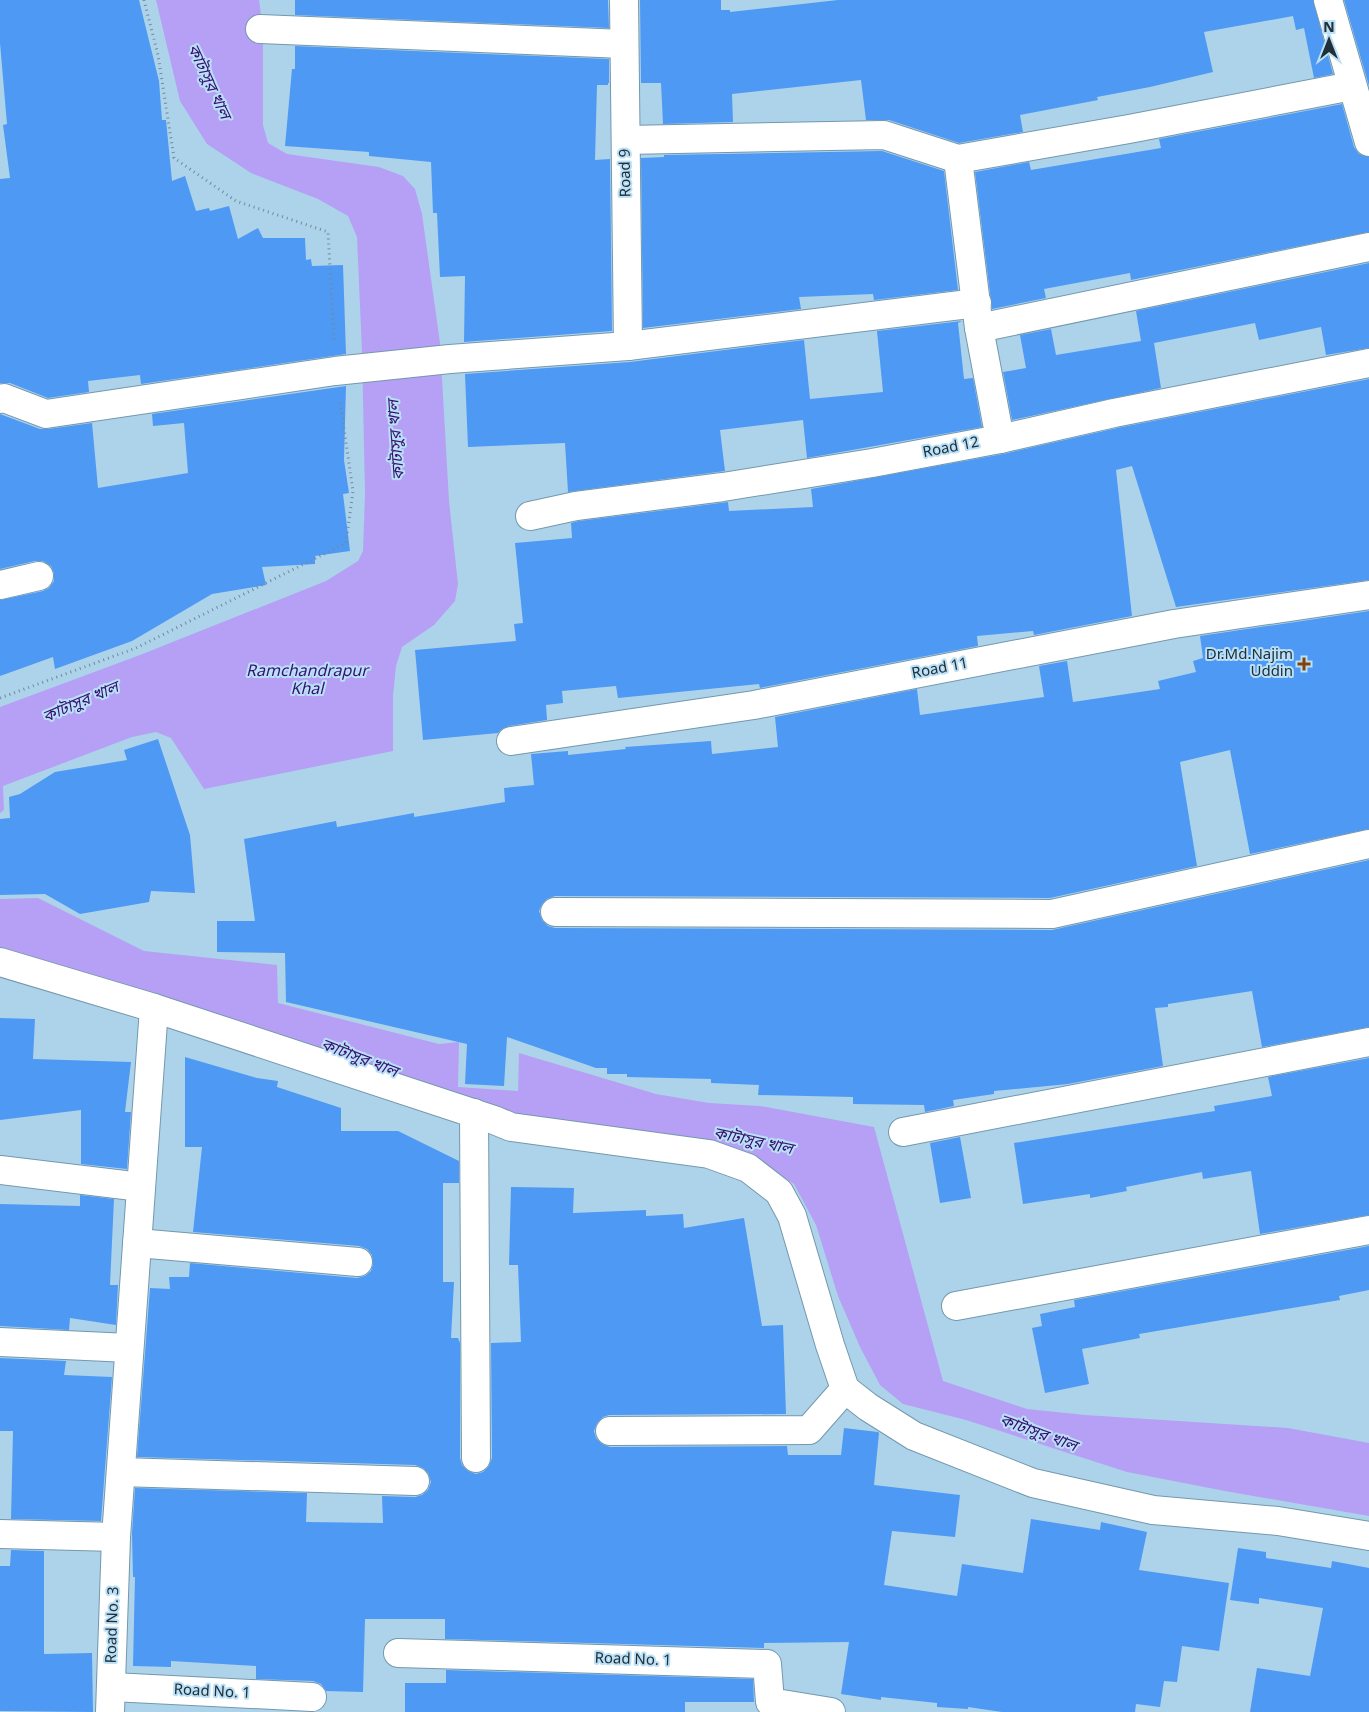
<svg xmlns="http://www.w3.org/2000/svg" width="1369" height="1712" font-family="Georgia,'Noto Sans Bengali',serif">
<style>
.water{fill:#b5a0f6}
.building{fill:#4e99f3}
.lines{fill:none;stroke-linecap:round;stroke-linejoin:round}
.minor-casing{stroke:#7498ad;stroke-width:30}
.path{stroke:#708b9c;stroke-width:3;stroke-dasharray:1 4;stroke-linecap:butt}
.minor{stroke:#fff;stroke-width:28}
.poi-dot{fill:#824209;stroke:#bae0f7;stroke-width:2}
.labels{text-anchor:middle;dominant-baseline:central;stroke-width:4;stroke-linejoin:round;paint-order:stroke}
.street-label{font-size:15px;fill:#202f38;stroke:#bae0f7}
.poi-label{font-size:15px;fill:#202f38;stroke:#bae0f7;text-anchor:end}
.water-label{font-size:16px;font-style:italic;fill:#37106f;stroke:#bae0f7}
</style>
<rect width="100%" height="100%" fill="#add3ea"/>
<g class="water">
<polygon points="156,0 259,0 263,29 263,125 268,143 287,154 379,167 403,176 415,189 422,214 440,343 449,501 458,584 455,601 434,625 402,647 396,666 393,696 393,751 204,789 171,738 156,732 132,737 3,786 4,810 0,813 0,707 140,655 326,581 358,561 363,551 365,494 362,352 357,237 348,216 318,199 251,173 207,144 180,101"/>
<polygon points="38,898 144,951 277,965 278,1003 439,1044 459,1042 458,1087 518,1091 519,1053 656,1094 709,1103 760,1106 874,1127 943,1381 1027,1409 1085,1415 1288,1428 1369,1443 1369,1516 1225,1491 1127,1472 966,1420 903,1404 880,1385 860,1347 838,1296 816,1225 794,1184 753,1158 580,1131 415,1089 93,982 0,947 0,899"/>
</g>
<g class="building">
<polygon points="0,0 139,0 159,81 162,120 166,120 172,181 185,176 196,211 209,208 210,211 229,206 238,239 258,228 263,238 305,238 306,260 311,259 312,266 343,265 346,354 141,384 140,375 88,381 89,392 48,398 10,383 0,383 0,179 10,178 3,125 7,124 0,43"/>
<polygon points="295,0 608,0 609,28 295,15"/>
<polygon points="640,0 721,0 721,10 730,10 730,12 838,0 1313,0 1333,74 1314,78 1304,28 1296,30 1293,16 1204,32 1213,72 1150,87 1097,97 1098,100 1020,115 1023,132 959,143 889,120 866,120 861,80 732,94 733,122 663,124 661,83 641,83"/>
<polygon points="1344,0 1369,0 1369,86"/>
<polygon points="295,46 609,59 609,83 608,83 608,85 597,85 595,160 610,159 612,331 464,342 465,276 440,277 437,213 433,213 431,162 369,156 369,152 285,146 292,69 295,69"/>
<polygon points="1342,104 1354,147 1359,154 1369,157 1369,232 1131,280 1130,273 1044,289 1046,298 992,309 975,172 1029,162 1031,170 1161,148 1159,139"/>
<polygon points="882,151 944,171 958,290 874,300 873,294 799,297 801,309 643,328 641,158 664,157 664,155"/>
<polygon points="1369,263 1369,348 1326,355 1321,327 1259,340 1255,323 1154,343 1161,388 1012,420 1003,372 1026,368 1020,335 1051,329 1056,355 1141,341 1136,311"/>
<polygon points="962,321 958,323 964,379 973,378 982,427 807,458 803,420 720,430 725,471 568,492 565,443 468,447 465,374 630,362 804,340 810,399 883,392 877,331"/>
<polygon points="1369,379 1369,580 1176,607 1132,466 1116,470 1132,616 1034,635 1033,631 977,636 978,646 760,688 759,684 618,698 616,686 562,691 563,703 546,705 547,720 509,726 502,729 498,733 423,740 415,650 516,641 514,624 523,623 515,543 572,538 571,523 579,521 728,502 729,511 813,507 811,489 1003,454 1117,428"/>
<polygon points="346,386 344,460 349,493 343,494 350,551 315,556 315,564 262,567 266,585 212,594 132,641 55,669 53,657 0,676 0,600 43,591 49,588 54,581 54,573 51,566 43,561 35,561 0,569 0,414 40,429 48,429 92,423 98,488 188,473 184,423 153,426 152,414"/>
<polygon points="1369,611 1369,829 1250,854 1230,750 1180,762 1197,866 1050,898 555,896 547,899 542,904 539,911 542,920 548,926 555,928 1052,930 1369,860 1369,1027 1262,1047 1252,991 1168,1004 1168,1007 1155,1008 1163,1066 1068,1084 994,1091 994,1094 953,1100 954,1106 925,1112 924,1105 853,1104 853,1097 758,1095 759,1085 711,1083 711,1079 627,1077 627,1074 607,1074 607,1068 596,1068 507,1037 504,1086 465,1084 467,1044 286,1002 285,953 217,952 217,921 255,921 244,839 336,821 337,827 414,813 414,817 505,802 504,788 534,785 531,754 568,751 568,755 626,749 625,747 711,741 712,754 778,747 775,717 917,689 920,715 1044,697 1039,666 1067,661 1073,702 1160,689 1158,681 1196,672 1193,661 1203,658 1200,636"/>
<polygon points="158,739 190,835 195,893 151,891 149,902 80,914 45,894 0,895 0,819 10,818 9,797 20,794 55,772 127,760 124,750"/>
<polygon points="0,1018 35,1019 33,1059 131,1062 125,1112 131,1112 127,1169 81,1164 81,1110 0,1120"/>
<polygon points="185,1057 257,1078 278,1081 277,1087 341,1108 341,1131 398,1131 459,1161 459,1183 443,1183 443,1282 454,1282 451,1338 458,1338 460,1343 460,1458 462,1465 468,1471 476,1474 483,1472 489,1466 492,1458 491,1343 521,1342 518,1265 509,1265 511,1187 574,1188 573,1213 646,1210 646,1216 683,1214 684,1228 744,1218 762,1326 783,1325 786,1414 609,1415 603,1417 597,1423 594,1431 596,1438 602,1444 610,1447 787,1446 788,1455 841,1455 844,1428 878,1432 879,1433 874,1485 960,1495 955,1537 892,1531 884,1585 957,1596 962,1564 1023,1573 1031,1519 1100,1530 1101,1522 1147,1532 1139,1570 1229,1583 1219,1651 1182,1646 1177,1682 1164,1681 1160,1707 1136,1704 1135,1712 1002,1712 968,1707 968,1709 937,1707 937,1703 881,1697 881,1700 841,1694 849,1642 764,1643 764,1648 445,1639 445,1619 365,1619 363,1692 326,1691 321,1684 313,1681 256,1679 256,1666 171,1661 171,1667 133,1666 135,1577 133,1577 132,1533 135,1488 307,1493 306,1522 383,1523 382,1496 415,1497 422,1495 428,1490 431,1482 428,1473 423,1468 415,1465 137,1457 150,1288 170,1289 169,1277 189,1277 190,1263 357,1278 365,1276 371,1271 373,1264 372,1255 367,1249 359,1246 193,1232 202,1147 185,1147"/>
<polygon points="1369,1058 1369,1215 1260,1234 1251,1171 1203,1179 1202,1172 1126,1187 1127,1191 1090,1198 1090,1194 1023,1204 1014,1143 1215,1111 1214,1106 1272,1096 1268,1077"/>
<polygon points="960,1137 971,1198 940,1203 930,1143"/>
<polygon points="80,1195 114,1199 110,1285 118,1285 116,1325 70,1318 69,1330 0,1326 0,1204 80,1206"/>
<polygon points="1369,1246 1369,1290 1339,1296 1340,1300 1139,1334 1140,1338 1082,1349 1089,1384 1045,1393 1032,1328 1042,1326 1040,1314 1075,1307 1074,1300"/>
<polygon points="0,1358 66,1361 64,1375 112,1377 101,1521 11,1519 13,1431 0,1431"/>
<polygon points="1238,1548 1266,1552 1266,1558 1331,1568 1332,1561 1369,1568 1369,1712 1250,1712 1257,1668 1310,1676 1323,1608 1259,1598 1259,1604 1230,1600"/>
<polygon points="11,1550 44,1551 44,1654 92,1653 93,1712 0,1711 0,1566 10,1566"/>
<polygon points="446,1670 753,1679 754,1702 685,1702 685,1712 405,1712 405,1683 446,1683"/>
</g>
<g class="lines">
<defs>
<g id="minor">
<polyline points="624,0 628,346"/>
<polyline points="1328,0 1369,142"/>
<polyline points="260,29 624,44"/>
<polyline points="626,140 884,135 958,159 1129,129 1352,86"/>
<polyline points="958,159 979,328 1000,439"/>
<polyline points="979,328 1369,247"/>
<polyline points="0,399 4,398 46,414 335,371 450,359 628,346 977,303"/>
<polyline points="530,516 576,506 723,487 872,463 1000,439 1114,413 1369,363"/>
<polyline points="0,585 39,576"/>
<polyline points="511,741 754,705 1174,624 1369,595"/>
<polyline points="555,912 1052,914 1369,844"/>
<polyline points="0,962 154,1008 494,1120 511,1127 709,1154 748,1168 779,1192 792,1216 830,1345 845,1389 868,1407 914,1436 1033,1483 1153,1510 1278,1521 1369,1536"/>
<polyline points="474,1113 476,1458"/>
<polyline points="903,1132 1369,1042"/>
<polyline points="0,1170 141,1187"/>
<polyline points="137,1243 358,1262"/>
<polyline points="956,1306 1369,1230"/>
<polyline points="0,1342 129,1348"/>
<polyline points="610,1431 809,1430 845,1389"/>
<polyline points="121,1472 415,1481"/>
<polyline points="0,1534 116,1537"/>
<polyline points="398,1653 767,1664 770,1702 831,1712"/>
<polyline points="112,1687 312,1697"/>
<polyline points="110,1712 116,1537 154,1008"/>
</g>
</defs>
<use href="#minor" class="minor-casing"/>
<g class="path">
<polyline points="144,0 158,55 174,158 236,201 328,232 334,340"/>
<polyline points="0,698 136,648 346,543 353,491 340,401"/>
</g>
<use href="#minor" class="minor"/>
</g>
<path class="poi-dot" d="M1301.5 656.5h5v5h5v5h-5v5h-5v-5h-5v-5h5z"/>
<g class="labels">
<g class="street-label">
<text transform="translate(626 173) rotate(-91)">Road 9</text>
<text transform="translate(951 448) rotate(-11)">Road 12</text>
<text transform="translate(940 669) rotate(-11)">Road 11</text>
<text transform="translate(113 1625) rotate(-88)">Road No. 3</text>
<text transform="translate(633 1660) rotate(2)">Road No. 1</text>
<text transform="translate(212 1692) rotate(3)">Road No. 1</text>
</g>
<g class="poi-label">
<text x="1293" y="655">Dr.Md.Najim<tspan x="1293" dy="17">Uddin</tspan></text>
</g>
<g class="water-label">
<text transform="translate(208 82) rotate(65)">কাটাসুর খাল</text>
<text transform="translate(397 440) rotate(-94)">কাটাসুর খাল</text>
<text x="307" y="672">Ramchandrapur<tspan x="307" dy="18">Khal</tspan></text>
<text transform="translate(81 703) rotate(-23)">কাটাসুর খাল</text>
<text transform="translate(359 1059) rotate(21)">কাটাসুর খাল</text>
<text transform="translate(753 1142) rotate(12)">কাটাসুর খাল</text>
<text transform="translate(1038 1434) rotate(20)">কাটাসুর খাল</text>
</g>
</g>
<g transform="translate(1329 40)" stroke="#bae0f7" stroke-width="4" paint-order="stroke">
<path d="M0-4L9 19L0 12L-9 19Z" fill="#202f38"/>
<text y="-8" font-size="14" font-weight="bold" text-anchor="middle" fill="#202f38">N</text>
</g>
</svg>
